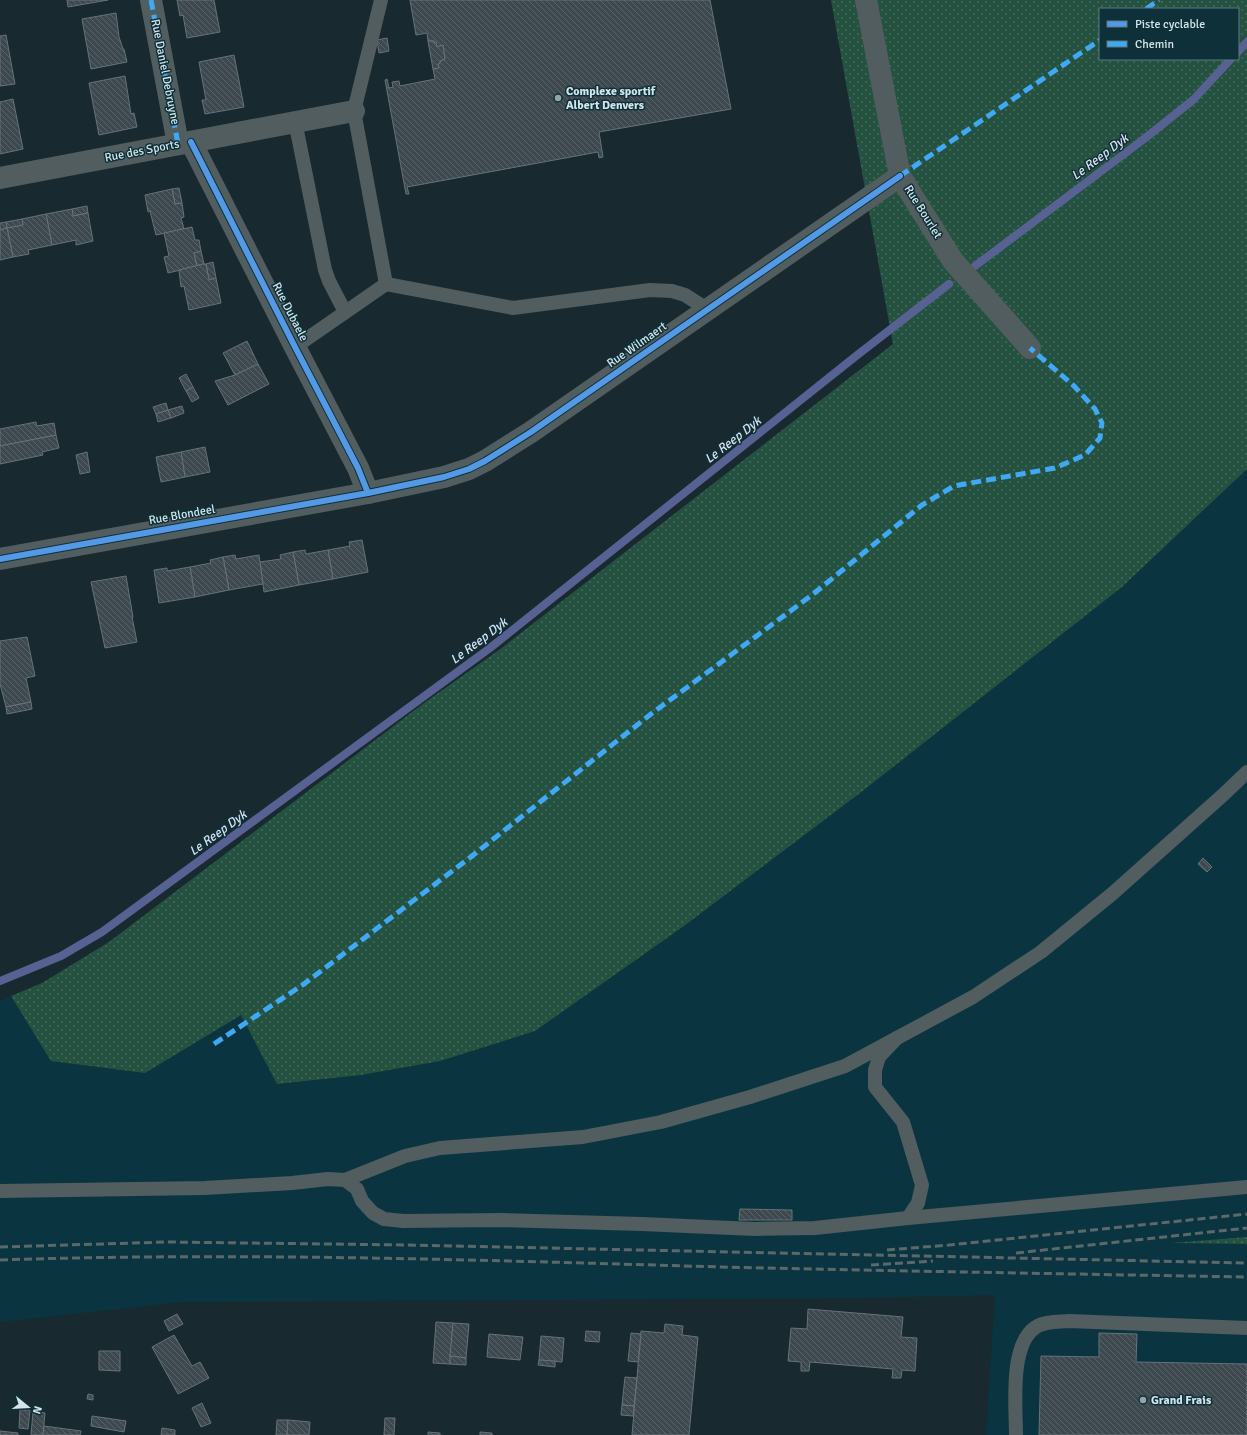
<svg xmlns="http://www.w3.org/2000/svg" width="1247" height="1435" font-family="Signika,sans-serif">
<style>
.built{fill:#0a3540}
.grass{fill:url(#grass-dots);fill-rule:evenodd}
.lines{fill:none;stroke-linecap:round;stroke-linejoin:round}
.stream{stroke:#576192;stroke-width:8}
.building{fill:url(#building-back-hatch);stroke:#667279}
.service{stroke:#515d5e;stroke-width:14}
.minor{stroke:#515d5e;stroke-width:22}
.rail{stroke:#5c686a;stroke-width:3;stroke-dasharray:8 4;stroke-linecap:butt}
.quiet{stroke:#3fa9f5;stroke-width:5;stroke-dasharray:10 5;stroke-linecap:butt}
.cycleway-casing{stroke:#0e3039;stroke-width:8}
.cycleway{stroke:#5399e6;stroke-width:6}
.poi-dot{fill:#92a4a9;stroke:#0e3039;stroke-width:1.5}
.labels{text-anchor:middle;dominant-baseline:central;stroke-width:3;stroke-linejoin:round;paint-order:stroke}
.street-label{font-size:12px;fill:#d3e5eb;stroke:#0e3039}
.poi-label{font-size:12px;font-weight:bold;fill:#d3e5eb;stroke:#0e3039;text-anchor:start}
.water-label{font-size:13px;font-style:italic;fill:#dbdfef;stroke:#0e3039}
</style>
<defs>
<pattern id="grass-dots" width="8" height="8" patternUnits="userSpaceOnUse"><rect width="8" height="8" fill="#255240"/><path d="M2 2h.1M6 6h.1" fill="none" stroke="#446b5c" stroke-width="1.8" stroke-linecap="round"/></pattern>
<pattern id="building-back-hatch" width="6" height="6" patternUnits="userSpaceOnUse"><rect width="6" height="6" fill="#3d494f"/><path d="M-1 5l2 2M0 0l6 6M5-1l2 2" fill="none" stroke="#586368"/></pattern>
</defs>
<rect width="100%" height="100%" fill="#182a2f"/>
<polygon class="built" points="1247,469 1247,1435 986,1435 995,1295 855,1298 182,1302 0,1322 0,1001 11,996 52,1061 145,1073 241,1014 277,1084 361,1075 440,1061 535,1031 684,926 860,793 1122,587"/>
<g class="grass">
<path d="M831 0H1247V469L1122 587 860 793 684 926 535 1031 440 1061 361 1075 277 1084 241 1015 145 1073 51 1061 11 996 42 983 109 942 424 703 499 650 893 344ZM1100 9H1238V59H1100Z"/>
<polygon points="1247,1237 1247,1244 1171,1243"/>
</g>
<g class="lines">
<g class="stream">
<polyline points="1238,52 1247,42"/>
<polyline points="975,266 1144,139 1193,100 1231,59"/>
<polyline points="0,981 61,956 102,932 490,648 856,356 949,284"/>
</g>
</g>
<g class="building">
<polygon points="67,0 108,0 68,7"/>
<polygon points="177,0 214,0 220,32 187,38 183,15 180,16"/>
<polygon points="410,0 710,0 731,109 599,132 603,157 599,158 598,152 407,187 409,194 406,194 385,80 387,79 389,88 393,87 392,82 399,81 400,86 435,79 433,69 439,68 438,64 440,63 440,61 445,59 443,45 437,47 436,42 434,43 434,41 428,41 427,33 416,35"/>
<polygon points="116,13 119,37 123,49 124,49 127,62 91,69 82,19"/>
<polygon points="6,35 15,84 0,86 0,36"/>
<polygon points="387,38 389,51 379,53 377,40"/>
<polygon points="428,41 434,41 434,43 436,42 437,47 443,45 445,59 440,61 440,63 438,64 439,68 433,69"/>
<polygon points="234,55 244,107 205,114 202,100 206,100 199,62"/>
<polygon points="125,76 131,114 134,113 137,127 99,135 89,83"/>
<polygon points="13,99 23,149 0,154 0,102"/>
<polygon points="179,188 182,203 175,204 172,189"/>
<polygon points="172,189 175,204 182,203 184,217 181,218 184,229 156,235 150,211 148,212 145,195"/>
<polygon points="87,206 88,213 73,216 72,209"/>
<polygon points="72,209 73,216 88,213 93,241 76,245 76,240 52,245 46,214"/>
<polygon points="46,214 52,245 28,250 29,254 13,257 7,228 23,225 22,219"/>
<polygon points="22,219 23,225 7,228 6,222"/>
<polygon points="6,222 7,228 0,230 0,223"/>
<polygon points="192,227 195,240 199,240 201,251 194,253 197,266 168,273 164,257 169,256 164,233"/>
<polygon points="7,228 13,257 0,260 0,230"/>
<polygon points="201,251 204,264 197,266 194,253"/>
<polygon points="213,262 216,278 209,280 206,264"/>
<polygon points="203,264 206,264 209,280 216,278 221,303 189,310 184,286 181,287 179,270"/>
<polygon points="247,341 258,364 235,375 223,353"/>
<polygon points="258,364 269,384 228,405 215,381 235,375"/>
<polygon points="186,374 193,387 186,391 179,378"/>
<polygon points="193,387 199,398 192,402 186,391"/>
<polygon points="166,403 168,410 156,414 153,407"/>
<polygon points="182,406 184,413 171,418 168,410"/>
<polygon points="168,410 171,418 158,422 156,414"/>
<polygon points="36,422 37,426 54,423 56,435 0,446 0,429"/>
<polygon points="56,435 59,448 42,452 43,455 0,464 0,446"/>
<polygon points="205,447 210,472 185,477 181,452"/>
<polygon points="87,452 90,472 80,474 76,455"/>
<polygon points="181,452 185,477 161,482 156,457"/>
<polygon points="362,540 368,572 333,579 328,550 350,546 349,542"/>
<polygon points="305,550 306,554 328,550 333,579 299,585 293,552"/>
<polygon points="293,552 299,585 264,592 260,562 281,559 280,555"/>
<polygon points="235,555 236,559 259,555 263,584 229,590 223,557"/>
<polygon points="223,557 229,590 195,597 190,567 211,563 210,560"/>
<polygon points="190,567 195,597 159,603 154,570 167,568 167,571"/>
<polygon points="126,576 133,617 132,617 137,642 105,648 91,582"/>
<polygon points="27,637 35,676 26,678 31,702 6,707 0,684 0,641"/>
<polygon points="31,702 32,709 7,714 6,707"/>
<polygon points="1203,858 1212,867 1207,872 1198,864"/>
<polygon points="740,1209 792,1210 792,1220 739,1220"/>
<polygon points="808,1309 903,1317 901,1337 917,1338 915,1371 902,1370 901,1378 892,1378 893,1369 810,1362 809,1371 801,1371 801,1362 788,1361 791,1328 807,1329"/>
<polygon points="177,1314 183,1324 169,1331 164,1321"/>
<polygon points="436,1322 453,1323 450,1364 433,1363"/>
<polygon points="453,1323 469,1324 466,1358 450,1356"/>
<polygon points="665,1324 683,1326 682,1335 698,1337 689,1435 632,1435 641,1331 664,1333"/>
<polygon points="586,1331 600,1332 599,1342 585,1341"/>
<polygon points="631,1333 641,1334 638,1362 628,1361"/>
<polygon points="1099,1333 1137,1334 1136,1362 1247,1364 1247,1435 1039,1435 1041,1356 1099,1357"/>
<polygon points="489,1334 523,1337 520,1360 487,1357"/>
<polygon points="174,1335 192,1366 200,1362 209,1378 178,1394 152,1347"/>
<polygon points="541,1336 564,1338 562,1362 539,1360"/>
<polygon points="99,1351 120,1351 120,1371 99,1370"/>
<polygon points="450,1356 466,1358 466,1365 450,1364"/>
<polygon points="539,1360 555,1361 555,1367 538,1365"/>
<polygon points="625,1377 637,1378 634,1406 622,1405"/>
<polygon points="88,1394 93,1395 93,1400 87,1399"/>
<polygon points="202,1403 211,1423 201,1427 192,1408"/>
<polygon points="622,1405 634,1406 633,1416 621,1415"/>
<polygon points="20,1410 30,1410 28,1429 19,1428"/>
<polygon points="33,1411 45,1413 43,1435 31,1435"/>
<polygon points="92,1416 126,1421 124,1432 91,1426"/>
<polygon points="385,1418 395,1418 394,1435 384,1435"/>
<polygon points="277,1420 288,1420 287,1435 276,1435"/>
<polygon points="288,1420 310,1422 309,1435 287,1435"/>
<polygon points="44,1426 81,1431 80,1435 43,1435"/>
<polygon points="162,1428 175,1430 175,1435 161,1435"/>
<polygon points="0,1431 18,1433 18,1435 0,1435"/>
<polygon points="428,1432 440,1433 440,1435 428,1435"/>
<polygon points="480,1432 492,1433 492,1435 480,1435"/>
</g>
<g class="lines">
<g class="service">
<polyline points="381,0 354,111 386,284 513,308 650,290 672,291 685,295 707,309"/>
<polyline points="295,121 325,270 329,281 345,312"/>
<polyline points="295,347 386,284"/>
<polyline points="345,1180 357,1189 362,1201 373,1213 384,1219 403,1221 503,1220 642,1224 754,1229 815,1228 908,1218 1247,1187"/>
<polyline points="0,1191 205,1188 292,1183 328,1179 345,1180 405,1156 440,1148 583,1137 661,1122 750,1097 845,1066 897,1038"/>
<polyline points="908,1218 918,1203 922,1185 903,1122 875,1087 875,1070 879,1057 897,1038 973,997 1041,952 1112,894 1223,795 1247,772"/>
<path d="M1016 1435C1016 1407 1009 1344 1036 1327 1045 1321 1058 1322 1069 1321L1247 1328"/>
</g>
<g class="minor">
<polyline points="151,0 178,144"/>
<polyline points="866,0 900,176 953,261 1030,348"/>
<polyline points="191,142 295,347 358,468 368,493"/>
<polyline points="0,178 354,111"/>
<polyline points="0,559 368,493 444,477 469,469 485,461 531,432 900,176"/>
</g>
<g class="rail">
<polyline points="0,1247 167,1242 406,1245 1247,1263"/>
<polyline points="887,1250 949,1245 1247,1214"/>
<polyline points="1016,1253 1247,1228"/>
<path d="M0 1260C240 1252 481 1260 721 1267 896 1271 1072 1274 1247 1277"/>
<polyline points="871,1265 933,1261"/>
</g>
<g class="quiet">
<polyline points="151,0 178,144"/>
<polyline points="1146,9 1159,0"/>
<polyline points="900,176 1100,40"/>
<polyline points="214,1044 304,984 472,856 651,714 812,595 922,505 954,486 1055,468 1085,455 1100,438 1102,423 1095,409 1074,386 1030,348"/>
</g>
<defs>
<g id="cycleway">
<polyline points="191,142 295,347 358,468 368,493"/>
<polyline points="0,559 368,493 444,477 469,469 485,461 531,432 900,176"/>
</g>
</defs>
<use href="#cycleway" class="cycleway-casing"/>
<use href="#cycleway" class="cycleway"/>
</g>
<g class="poi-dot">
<circle cx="558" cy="98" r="4"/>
<circle cx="1143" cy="1400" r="4"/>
</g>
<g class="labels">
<g class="street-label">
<text transform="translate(165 72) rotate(79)">Rue Daniel Debruyne</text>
<text transform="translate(142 151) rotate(-11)">Rue des Sports</text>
<text transform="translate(923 212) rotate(58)">Rue Bourlet</text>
<text transform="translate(290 312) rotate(63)">Rue Dubaele</text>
<text transform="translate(637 345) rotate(-35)">Rue Wilmaert</text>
<text transform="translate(182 515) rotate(-10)">Rue Blondeel</text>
</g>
<g class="poi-label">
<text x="566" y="91">Complexe sportif<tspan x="566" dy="14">Albert Denvers</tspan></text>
<text x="1151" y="1400">Grand Frais</text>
</g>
<g class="water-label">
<text transform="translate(1100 157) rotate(-37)">Le Reep Dyk</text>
<text transform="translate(733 440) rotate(-38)">Le Reep Dyk</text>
<text transform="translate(479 641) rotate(-37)">Le Reep Dyk</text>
<text transform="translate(218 833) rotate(-36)">Le Reep Dyk</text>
</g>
</g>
<rect x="1099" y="8" width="140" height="52" fill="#0e3039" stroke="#5d7880"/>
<rect x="1107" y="21" width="20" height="6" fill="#5399e6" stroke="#5d7880"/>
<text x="1135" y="28" font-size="12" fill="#d3e5eb">Piste cyclable</text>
<rect x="1107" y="41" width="20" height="6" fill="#3fa9f5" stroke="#5d7880"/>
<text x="1135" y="48" font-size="12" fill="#d3e5eb">Chemin</text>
<g transform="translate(28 1407) rotate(108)" stroke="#0e3039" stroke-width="3" paint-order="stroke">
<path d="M0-3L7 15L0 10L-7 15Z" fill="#d3e5eb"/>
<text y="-6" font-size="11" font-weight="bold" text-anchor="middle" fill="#d3e5eb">N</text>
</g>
</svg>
